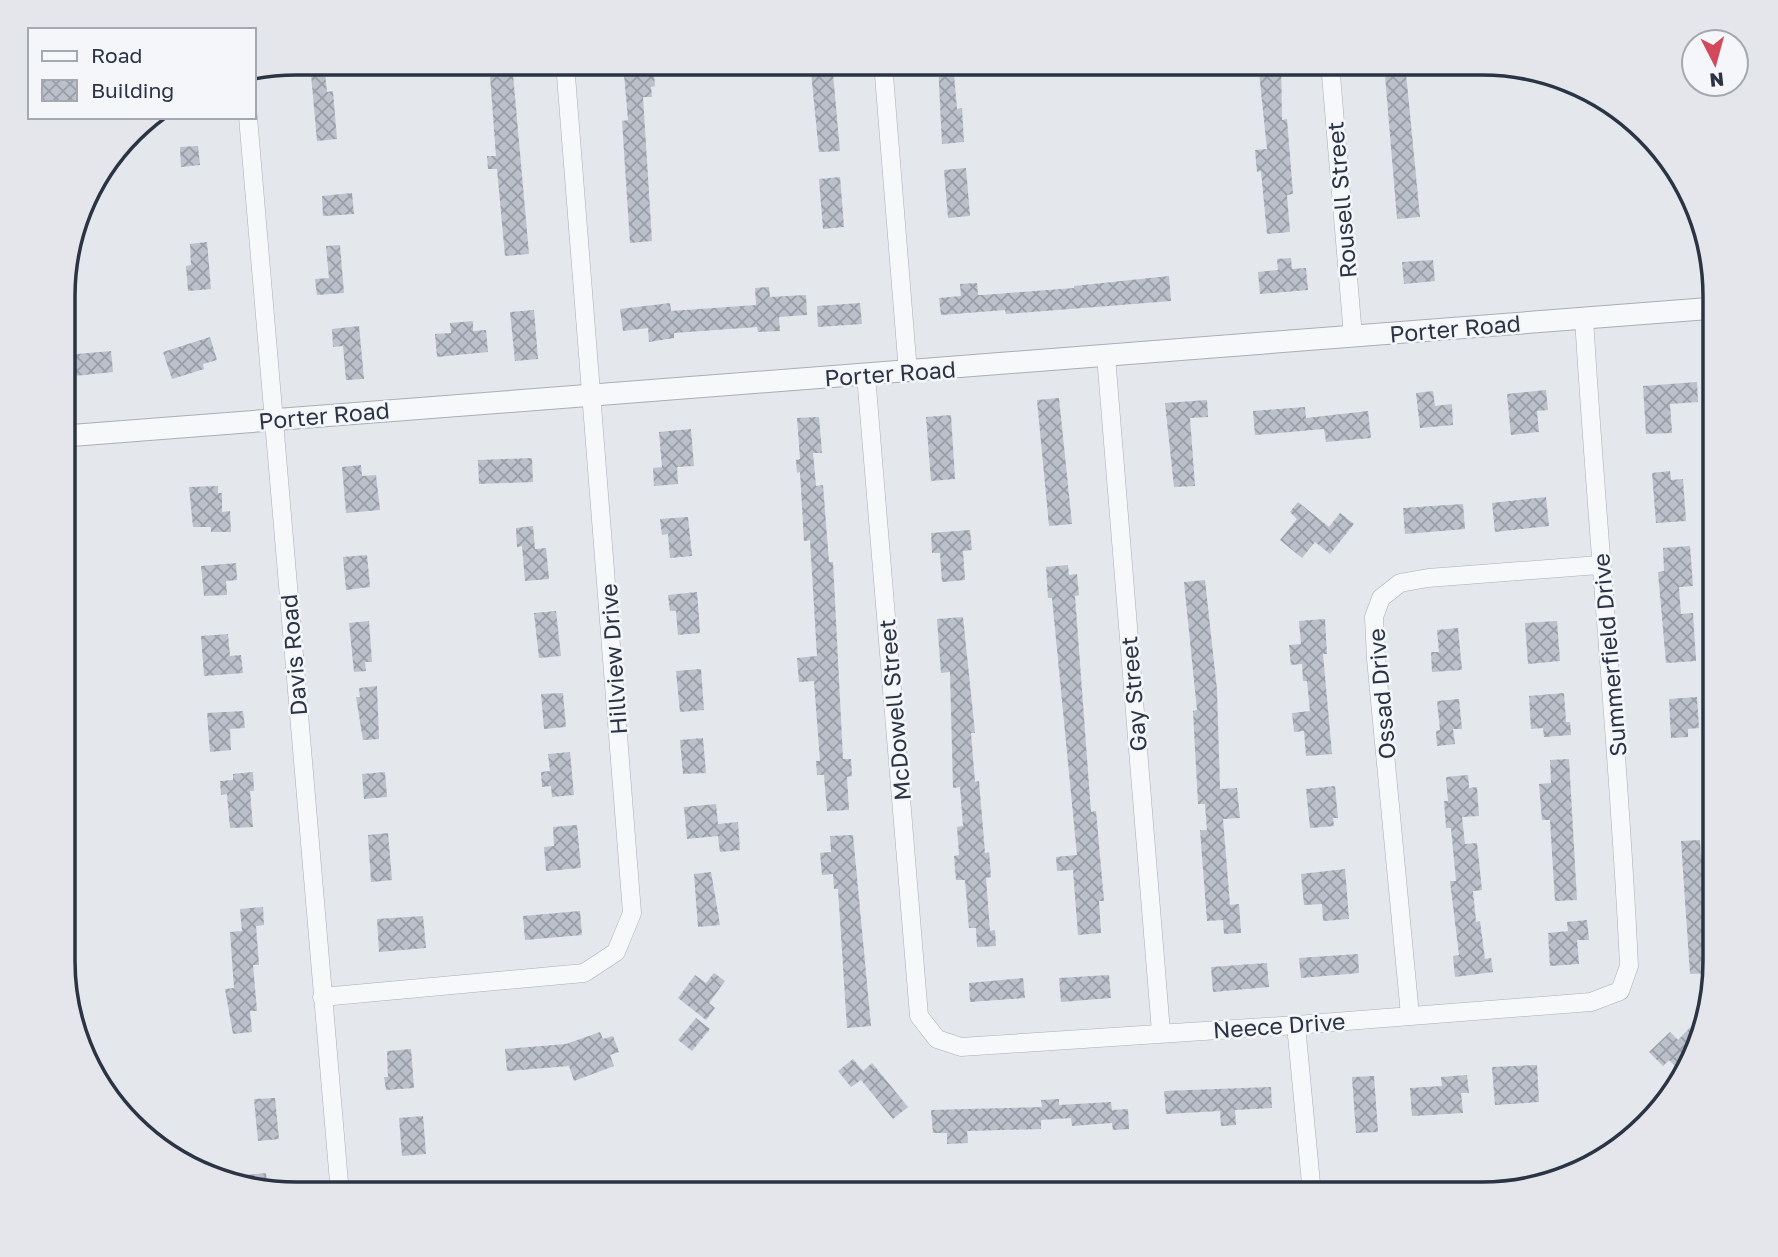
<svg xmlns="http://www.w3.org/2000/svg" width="1778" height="1257" font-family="'Golos Text',sans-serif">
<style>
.building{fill:url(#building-cross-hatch)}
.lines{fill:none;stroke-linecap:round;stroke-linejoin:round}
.minor-casing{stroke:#a9aeb7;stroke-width:19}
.tertiary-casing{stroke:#a9aeb7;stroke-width:23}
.minor{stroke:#f7f8fa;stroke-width:18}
.tertiary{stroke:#f7f8fa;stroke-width:21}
.labels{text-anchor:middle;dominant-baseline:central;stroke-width:5;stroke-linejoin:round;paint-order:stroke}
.street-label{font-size:23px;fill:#2b3445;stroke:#f4f6f9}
.rim{fill:none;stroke:#2b3445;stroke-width:3.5}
</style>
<defs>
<pattern id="building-cross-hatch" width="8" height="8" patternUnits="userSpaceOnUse" patternTransform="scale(1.75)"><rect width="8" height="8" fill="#bbc0ca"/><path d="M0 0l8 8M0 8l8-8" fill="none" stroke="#989da6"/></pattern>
</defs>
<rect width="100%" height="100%" fill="#e4e7ec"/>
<g class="building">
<polygon points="310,63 324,63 327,92 333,91 337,139 317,141"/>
<polygon points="489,63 512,63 529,254 505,256 497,169 488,169 487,156 496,156"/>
<polygon points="623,63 653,63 655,86 651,87 652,97 643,97 652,241 630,243 622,121 628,120"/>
<polygon points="810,63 832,63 840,151 819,152"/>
<polygon points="938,63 953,63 957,109 962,108 964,142 942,144"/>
<polygon points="1258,63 1281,63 1282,120 1287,119 1293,194 1287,195 1290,232 1267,234 1261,171 1257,172 1255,150 1267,149"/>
<polygon points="1384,63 1405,63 1420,217 1397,219"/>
<polygon points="198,146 200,165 181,167 180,147"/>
<polygon points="966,168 970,216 948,218 944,170"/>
<polygon points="840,177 844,227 823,229 819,179"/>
<polygon points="352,193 354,214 323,216 322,196"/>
<polygon points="207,242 211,289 188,291 186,266 191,265 190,244"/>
<polygon points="340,245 344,293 317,295 315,279 329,278 326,246"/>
<polygon points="1291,258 1292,269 1306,268 1308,290 1260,294 1258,272 1278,270 1277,259"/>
<polygon points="1433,260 1435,281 1404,284 1402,262"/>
<polygon points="1169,276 1171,301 1006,314 1005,310 941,315 939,298 961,296 960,284 977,283 978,295 983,295 1074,288 1074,286"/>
<polygon points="769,287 770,297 806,295 807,315 779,317 780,331 758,332 757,327 674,333 674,338 649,342 648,328 623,331 620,309 670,303 671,311 756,305 755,288"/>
<polygon points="860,303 862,324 818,327 817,306"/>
<polygon points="534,310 538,359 515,361 510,312"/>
<polygon points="473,321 473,331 486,330 488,352 437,357 435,334 451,333 450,323"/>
<polygon points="359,326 364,379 346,380 343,346 333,347 332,329"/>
<polygon points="210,337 217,360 203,364 204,369 172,379 163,352"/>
<polygon points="111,351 113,372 65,377 65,355"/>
<polygon points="1697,382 1698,402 1670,404 1672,433 1646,434 1643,386"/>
<polygon points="1546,390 1548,410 1537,411 1539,432 1511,435 1507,394"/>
<polygon points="1433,391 1435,406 1452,404 1453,425 1420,428 1416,393"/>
<polygon points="1059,398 1072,524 1049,526 1037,400"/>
<polygon points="1207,400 1208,417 1190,418 1195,486 1174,487 1165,403"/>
<polygon points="1305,407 1306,418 1368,411 1371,438 1326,442 1324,429 1255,435 1253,411"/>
<polygon points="951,415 955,479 931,481 926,417"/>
<polygon points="819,417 822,453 813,453 816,486 823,485 829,562 833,562 843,759 851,759 852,776 847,777 849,810 827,811 824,775 817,775 816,761 820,761 814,681 799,682 797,658 817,656 810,540 804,541 800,472 797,473 796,460 800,459 797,418"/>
<polygon points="691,429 694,466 677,467 678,484 654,486 653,468 662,467 659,432"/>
<polygon points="532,458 533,482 479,484 478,460"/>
<polygon points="361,465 362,476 376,475 380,510 346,513 342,467"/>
<polygon points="1670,471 1671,480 1683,479 1686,521 1656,523 1652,473"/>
<polygon points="218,486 218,493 222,493 222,512 230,511 231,532 211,532 211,527 193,527 189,487"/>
<polygon points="1546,497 1549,526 1495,532 1492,503"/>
<polygon points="1298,502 1329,527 1340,513 1354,524 1330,554 1315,542 1302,558 1280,540 1297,519 1290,512"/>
<polygon points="1463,504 1465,529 1405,534 1403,508"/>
<polygon points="688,517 692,556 670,558 668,534 662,535 660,519"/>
<polygon points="533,526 535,549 546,548 549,579 525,581 522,546 517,547 516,528"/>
<polygon points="970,530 972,550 963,551 965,580 942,582 940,553 932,553 931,533"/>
<polygon points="1690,546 1693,586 1679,587 1681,614 1693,613 1696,661 1666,663 1658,572 1664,571 1663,548"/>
<polygon points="367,555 370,587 346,590 343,557"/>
<polygon points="236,563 237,580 226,581 227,595 204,596 201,566"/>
<polygon points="1068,565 1069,575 1077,574 1079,595 1075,596 1091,812 1096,811 1104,901 1099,901 1101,933 1078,935 1073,870 1057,871 1056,857 1077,855 1052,598 1048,598 1046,567"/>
<polygon points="1205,580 1217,690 1220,789 1237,788 1240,818 1223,819 1230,905 1239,904 1241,933 1224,934 1223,920 1207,921 1200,830 1207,830 1205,804 1198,804 1193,711 1197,710 1184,582"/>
<polygon points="697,592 700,633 678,635 676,611 670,611 668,595"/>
<polygon points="556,611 561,656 539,658 534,613"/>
<polygon points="963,617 975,733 971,733 975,782 979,781 985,853 989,852 991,877 986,878 990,931 995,930 996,946 977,947 976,928 969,928 965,880 956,880 954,856 959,855 957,827 963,826 960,787 953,788 950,672 941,673 937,619"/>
<polygon points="1325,619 1327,654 1323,654 1332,754 1306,756 1304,731 1294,732 1292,713 1310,711 1307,681 1303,681 1302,664 1291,665 1289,645 1301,644 1299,621"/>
<polygon points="369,621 372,662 365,662 366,671 354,672 349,623"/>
<polygon points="1557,621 1560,661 1528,664 1525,623"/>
<polygon points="1458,628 1462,670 1432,672 1431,652 1439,652 1437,630"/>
<polygon points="228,634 230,656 241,655 243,673 204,676 201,636"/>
<polygon points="701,669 704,710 680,712 676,671"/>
<polygon points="377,686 379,739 363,740 356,697 360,697 359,688"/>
<polygon points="563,693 566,727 544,729 541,694"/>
<polygon points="1564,693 1566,722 1570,722 1571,735 1544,737 1543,728 1531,729 1529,696"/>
<polygon points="1697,697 1699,728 1688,729 1688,737 1671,738 1669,699"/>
<polygon points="1459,699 1462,729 1453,729 1455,744 1437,746 1436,731 1440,730 1437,701"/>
<polygon points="243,711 245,728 230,729 231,750 210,752 207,713"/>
<polygon points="703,738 706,773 683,774 680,740"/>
<polygon points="570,752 574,795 552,797 551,786 542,787 541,772 550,771 548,754"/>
<polygon points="1569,759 1577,900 1555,901 1550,820 1542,820 1539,784 1551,783 1550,760"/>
<polygon points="253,772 254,791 250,791 253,827 230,828 227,794 221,795 220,781 233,780 233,774"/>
<polygon points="385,772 387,797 364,799 362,774"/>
<polygon points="1468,775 1469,788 1477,787 1479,816 1462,817 1465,844 1477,843 1482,890 1473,891 1476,922 1480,921 1485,959 1491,958 1493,972 1455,977 1453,956 1459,955 1450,881 1456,881 1451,828 1446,828 1444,801 1448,801 1446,777"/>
<polygon points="1335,786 1338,818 1333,818 1334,826 1310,828 1306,789"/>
<polygon points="716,804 718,824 738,822 740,850 720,852 718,836 687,839 684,807"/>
<polygon points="577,825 581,868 546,871 544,847 554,846 553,827"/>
<polygon points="388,833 392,880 371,882 368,835"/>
<polygon points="853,835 871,1026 847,1028 838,889 834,889 833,874 822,875 820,853 831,852 830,836"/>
<polygon points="1700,840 1701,855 1705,855 1714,950 1711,950 1712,973 1690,974 1681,841"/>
<polygon points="1345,869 1349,919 1323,921 1322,904 1304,905 1301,874"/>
<polygon points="711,872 720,925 698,927 694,874"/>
<polygon points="263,907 264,925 256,926 259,965 253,965 257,1011 250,1011 252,1032 233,1034 225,989 234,988 230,932 242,931 240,909"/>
<polygon points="580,911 582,935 525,940 523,916"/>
<polygon points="423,916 426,948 379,952 377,919"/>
<polygon points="1587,920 1589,940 1577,940 1579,964 1550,966 1548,933 1568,931 1567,922"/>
<polygon points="1358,954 1359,973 1301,978 1299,958"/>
<polygon points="1267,963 1269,987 1213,992 1211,967"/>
<polygon points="714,973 725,981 709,1003 715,1008 706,1020 678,998 695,975 706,983"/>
<polygon points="1109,975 1111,998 1061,1002 1059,978"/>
<polygon points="1023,978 1025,998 970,1002 969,983"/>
<polygon points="1708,1009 1702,1036 1682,1073 1669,1060 1663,1066 1649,1052 1670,1032 1678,1040"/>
<polygon points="696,1018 710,1029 692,1051 678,1040"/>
<polygon points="600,1032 603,1039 613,1036 619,1052 610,1055 614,1066 574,1081 569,1066 507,1071 505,1049 566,1044"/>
<polygon points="411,1049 414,1088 386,1090 384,1077 388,1077 387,1051"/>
<polygon points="853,1059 863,1071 872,1063 908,1107 893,1119 861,1080 851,1087 838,1071"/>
<polygon points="1537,1065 1539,1102 1495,1105 1492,1067"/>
<polygon points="1467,1075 1469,1093 1461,1093 1463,1113 1412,1116 1410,1088 1442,1086 1441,1077"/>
<polygon points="1374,1076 1378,1132 1356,1133 1352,1077"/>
<polygon points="1271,1087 1272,1108 1235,1110 1236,1125 1221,1126 1220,1111 1166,1114 1164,1091"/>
<polygon points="275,1098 279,1139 258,1141 254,1099"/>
<polygon points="1059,1099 1059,1105 1111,1102 1112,1110 1128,1109 1129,1129 1113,1130 1112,1123 1072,1126 1071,1118 1041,1120 1041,1129 967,1131 968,1143 947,1144 947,1133 933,1133 931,1110 1042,1107 1041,1100"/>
<polygon points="423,1116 426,1154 402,1156 399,1118"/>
<polygon points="266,1173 268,1191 246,1186 245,1175"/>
</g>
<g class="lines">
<defs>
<g id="minor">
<polyline points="883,63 908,372"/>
<polyline points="1330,63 1353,336"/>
<polyline points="248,117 340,1194"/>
<polyline points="1106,356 1161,1032"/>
<path d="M866 375 919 1016 937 1039 961 1047 1296 1025 1591 1002 1620 991 1629 966C1619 750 1597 534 1584 318"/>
<polyline points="322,997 584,973 616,952 632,913 565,63"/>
<polyline points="1410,1015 1376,659 1374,617 1381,598 1400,583 1428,578 1599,565"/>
<polyline points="1296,1025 1312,1194"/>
</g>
<polyline id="tertiary" points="65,436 1715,308"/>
</defs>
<use href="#minor" class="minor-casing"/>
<use href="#tertiary" class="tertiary-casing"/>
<use href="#minor" class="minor"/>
<use href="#tertiary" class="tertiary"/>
</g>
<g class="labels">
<g class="street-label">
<text transform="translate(1341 200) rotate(-95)">Rousell Street</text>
<text transform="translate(1455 328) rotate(-5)">Porter Road</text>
<text transform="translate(890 373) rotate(-4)">Porter Road</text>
<text transform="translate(324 415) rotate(-5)">Porter Road</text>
<text transform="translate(293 655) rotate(-95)">Davis Road</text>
<text transform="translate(1609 655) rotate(-95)">Summerfield Drive</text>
<text transform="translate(613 659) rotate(-94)">Hillview Drive</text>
<text transform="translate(1133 694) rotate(-95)">Gay Street</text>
<text transform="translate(1381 694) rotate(-95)">Ossad Drive</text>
<text transform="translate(894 710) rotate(-95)">McDowell Street</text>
<text transform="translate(1279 1025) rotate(-4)">Neece Drive</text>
</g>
</g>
<path d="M0 0H1778V1257H0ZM296 75H1482A221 221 0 0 1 1703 296V961A221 221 0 0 1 1482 1182H296A221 221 0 0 1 75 961V296A221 221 0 0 1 296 75Z" fill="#e4e6eb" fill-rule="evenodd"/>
<path class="rim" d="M296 75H1482A221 221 0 0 1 1703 296V961A221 221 0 0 1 1482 1182H296A221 221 0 0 1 75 961V296A221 221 0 0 1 296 75Z"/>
<rect x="28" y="28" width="228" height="91" fill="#f4f6f9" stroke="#a4a8b1" stroke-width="2"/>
<rect x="42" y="51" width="35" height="10" fill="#f7f8fa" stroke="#a4a8b1" stroke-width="2"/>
<text x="91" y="63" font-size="21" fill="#2b3445">Road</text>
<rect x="42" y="80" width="35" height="21" fill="url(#building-cross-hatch)" stroke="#a4a8b1" stroke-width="2"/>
<text x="91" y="98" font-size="21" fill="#2b3445">Building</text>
<g transform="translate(1715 63) rotate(174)"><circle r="33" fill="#f4f6f9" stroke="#a4a8b1" stroke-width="2"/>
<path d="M0-5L12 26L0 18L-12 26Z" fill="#d1495b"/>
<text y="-10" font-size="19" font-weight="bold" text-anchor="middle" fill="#2b3445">N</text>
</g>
</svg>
